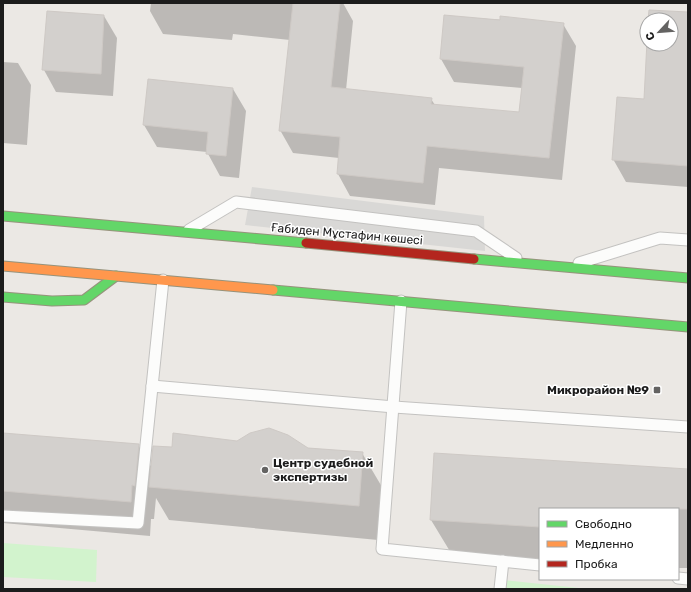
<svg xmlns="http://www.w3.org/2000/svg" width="691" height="592" font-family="Rubik,sans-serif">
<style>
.religious{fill:#d9d8d6}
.park{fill:#d2f3cd}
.shadow{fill:#0003}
.building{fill:#d3d0cd;stroke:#cec9c5}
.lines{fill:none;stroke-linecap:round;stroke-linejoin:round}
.lane-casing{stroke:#c3c2c0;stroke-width:13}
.fast-casing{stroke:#96937c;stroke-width:11}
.slow-casing{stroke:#96937c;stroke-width:11}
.jam-casing{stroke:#96937c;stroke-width:11}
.lane{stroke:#fcfcfb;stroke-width:11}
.fast{stroke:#63d668;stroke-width:9}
.slow{stroke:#ff974d;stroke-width:9}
.jam{stroke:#b3261e;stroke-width:9}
.poi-dot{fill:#646362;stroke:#fff;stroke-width:1.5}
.labels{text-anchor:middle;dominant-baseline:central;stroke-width:3;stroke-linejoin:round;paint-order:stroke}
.street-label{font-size:12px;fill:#1c1c1c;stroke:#fff}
.poi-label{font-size:12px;font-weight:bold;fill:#1c1c1c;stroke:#fff;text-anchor:end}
</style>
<rect width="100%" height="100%" fill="#ebe8e4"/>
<polygon class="religious" points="252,187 484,216 485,251 245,225"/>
<g class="park">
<polygon points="3,543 97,550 96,582 3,577"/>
<polygon points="504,580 588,589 503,589"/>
</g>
<g class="shadow">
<polygon points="151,3 343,3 353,21 346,90 431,99 435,105 520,113 522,88 454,82 441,59 445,16 563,24 576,46 562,180 439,168 435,205 350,196 338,174 339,158 293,153 280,130 290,40 233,34 232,40 163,34 150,11"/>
<polygon points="688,13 688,187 626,182 613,159 645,101 648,44 671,44 671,20 649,20"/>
<polygon points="104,16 117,38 113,96 56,92 44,70"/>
<polygon points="3,62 18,63 31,85 27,145 3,143"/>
<polygon points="233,89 246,111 239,178 220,176 207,152 157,147 144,125"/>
<polygon points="3,434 138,445 152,468 173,448 237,442 362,453 382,487 378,540 169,520 156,498 154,519 151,519 150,536 3,523"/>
<polygon points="688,470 688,568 678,568 678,509 540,509 540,559 451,553 431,520"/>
</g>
<g class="building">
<polygon points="293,3 340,3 331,87 432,98 431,104 519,112 524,67 440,59 444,15 500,20 500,16 564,23 549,158 427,146 423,183 337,174 340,137 279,131"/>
<polygon points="649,10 688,12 688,166 612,160 617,97 644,99 647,41 647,44 671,44 671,20 648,20"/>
<polygon points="47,11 104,15 101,74 42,70"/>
<polygon points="148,79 233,88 226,156 206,154 208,132 143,125"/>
<polygon points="269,428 288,435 308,448 363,452 359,506 149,487 153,446 172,447 173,433 237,441 250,433"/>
<polygon points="3,433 139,444 135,486 132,485 131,502 3,491"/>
<polygon points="434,453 688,469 688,509 540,509 540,527 430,520"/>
</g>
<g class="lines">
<defs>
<g id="lane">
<polyline points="189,230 236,202 476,231 516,258"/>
<polyline points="579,263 660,238 688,240"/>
<polyline points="401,301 382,549 540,565"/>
<polyline points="152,386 394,407 688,427"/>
<polyline points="3,516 138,523 163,280"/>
<polyline points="678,578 688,579"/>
<polyline points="500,589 503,561"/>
</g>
<g id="fast">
<polyline points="3,216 306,243"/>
<polyline points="474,259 688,278"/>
<polyline points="273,290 688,327"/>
<polyline points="3,297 52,301 84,300 116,276"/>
</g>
<polyline id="slow" points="3,266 273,290"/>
<polyline id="jam" points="306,243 474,259"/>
</defs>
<use href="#lane" class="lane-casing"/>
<use href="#fast" class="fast-casing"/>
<use href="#slow" class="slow-casing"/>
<use href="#jam" class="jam-casing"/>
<use href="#lane" class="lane"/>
<use href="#fast" class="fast"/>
<use href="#slow" class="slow"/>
<use href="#jam" class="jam"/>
</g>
<g class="poi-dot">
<rect x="653" y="386" width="8" height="8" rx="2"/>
<circle cx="265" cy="470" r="4"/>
</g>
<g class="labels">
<g class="street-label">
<text transform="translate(347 234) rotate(5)">Ғабиден Мұстафин көшесі</text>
</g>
<g class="poi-label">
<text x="649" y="390">Микрорайон №9</text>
<text x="273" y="463" text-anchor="start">Центр судебной<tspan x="273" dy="14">экспертизы</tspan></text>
</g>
</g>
<rect width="691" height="592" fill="none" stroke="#1c1c1c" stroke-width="8"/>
<rect x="539" y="508" width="140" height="72" fill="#ffffff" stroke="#a4a4a4"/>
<rect x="547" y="521" width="20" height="6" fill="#63d668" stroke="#a4a4a4"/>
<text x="575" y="528" font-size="12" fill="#1c1c1c">Свободно</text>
<rect x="547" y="541" width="20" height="6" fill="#ff974d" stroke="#a4a4a4"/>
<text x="575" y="548" font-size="12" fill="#1c1c1c">Медленно</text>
<rect x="547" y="561" width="20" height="6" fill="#b3261e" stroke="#a4a4a4"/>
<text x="575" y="568" font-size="12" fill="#1c1c1c">Пробка</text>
<g transform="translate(659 32) rotate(244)"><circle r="19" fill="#ffffff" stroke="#a4a4a4"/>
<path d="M0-3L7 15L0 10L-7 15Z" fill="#646362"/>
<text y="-6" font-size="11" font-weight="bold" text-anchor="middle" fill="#1c1c1c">С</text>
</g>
</svg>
